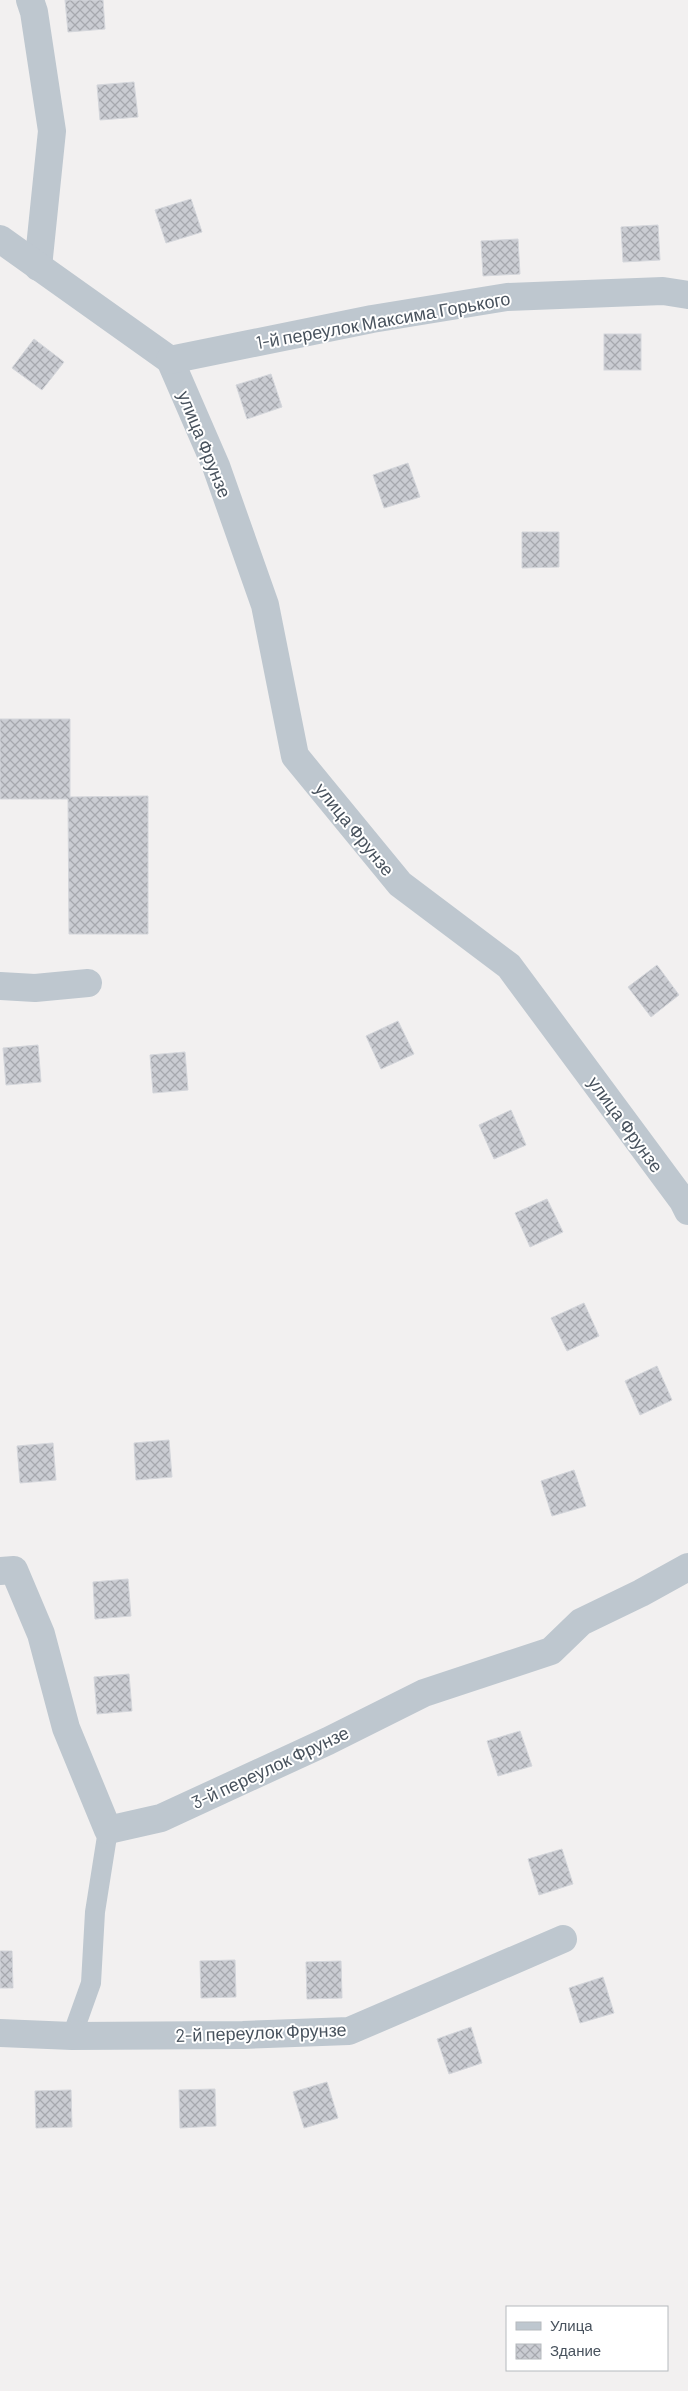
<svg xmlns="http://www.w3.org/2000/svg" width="688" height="2391" font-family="Barlow,sans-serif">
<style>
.building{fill:url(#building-cross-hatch);stroke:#d4d6db}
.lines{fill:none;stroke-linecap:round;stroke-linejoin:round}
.service{stroke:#bec7cf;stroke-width:20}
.minor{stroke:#bec7cf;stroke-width:28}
.labels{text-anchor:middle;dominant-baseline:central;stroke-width:4;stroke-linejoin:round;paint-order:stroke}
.street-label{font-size:18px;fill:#48525d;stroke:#fff}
</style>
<defs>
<pattern id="building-cross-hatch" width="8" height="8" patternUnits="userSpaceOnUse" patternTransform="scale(1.25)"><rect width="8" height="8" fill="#caccd2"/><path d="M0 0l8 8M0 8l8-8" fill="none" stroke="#a6a8ae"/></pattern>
</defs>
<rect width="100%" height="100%" fill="#f2f0f0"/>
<g class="building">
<polygon points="65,0 103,0 105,29 68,32"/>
<polygon points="134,82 138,117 100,120 97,85"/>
<polygon points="191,199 202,232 166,243 155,210"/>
<polygon points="658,225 660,260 623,262 621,227"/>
<polygon points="518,239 520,274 483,276 481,241"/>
<rect x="604" y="334" width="37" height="36"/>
<polygon points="34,339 64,362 42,390 12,368"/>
<polygon points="271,374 282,407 247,419 236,385"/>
<polygon points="408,463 420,497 384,508 373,475"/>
<polygon points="522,532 559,532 559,567 522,568"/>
<polygon points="0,719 70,719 70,797 148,796 148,934 69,934 68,799 0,799"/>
<polygon points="657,965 679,995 651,1017 628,987"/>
<polygon points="398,1021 414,1054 381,1069 366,1036"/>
<polygon points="38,1045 41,1082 6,1085 3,1048"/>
<polygon points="185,1052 188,1090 153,1093 150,1055"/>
<polygon points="511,1110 526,1145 494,1159 479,1125"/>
<polygon points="547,1199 563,1232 530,1247 515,1213"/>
<polygon points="584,1303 599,1336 567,1351 551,1318"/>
<polygon points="657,1366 672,1400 640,1415 625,1381"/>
<polygon points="169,1440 172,1477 136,1480 134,1443"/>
<polygon points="53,1443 56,1480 20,1483 17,1446"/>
<polygon points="574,1470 586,1506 552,1516 541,1481"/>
<polygon points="128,1579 131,1616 95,1619 93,1582"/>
<polygon points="129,1674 132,1711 97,1714 94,1677"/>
<polygon points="520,1731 532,1766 498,1776 487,1741"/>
<polygon points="562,1849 573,1884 539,1895 528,1859"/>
<polygon points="0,1951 12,1951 13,1988 0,1988"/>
<polygon points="235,1960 236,1997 201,1998 200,1961"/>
<polygon points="341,1961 342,1998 307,1999 306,1962"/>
<polygon points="603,1977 614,2013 580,2023 569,1988"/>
<polygon points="471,2027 482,2063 449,2074 437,2039"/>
<polygon points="327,2082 338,2118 304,2128 293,2092"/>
<polygon points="215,2089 216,2126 180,2128 179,2090"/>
<polygon points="71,2090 72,2127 36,2128 35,2091"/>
</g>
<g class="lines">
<polyline class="service" points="72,2036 91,1983 95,1912 108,1830"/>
<g class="minor">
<polyline points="30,0 34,12 52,131 38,267"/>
<polyline points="0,239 170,360"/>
<polyline points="170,360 216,466 265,605 295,756 400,884 509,966 683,1201 688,1211"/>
<polyline points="170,360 372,319 507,297 663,291 688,295"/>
<polyline points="0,986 35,988 88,983"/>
<polyline points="0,1571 14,1570 41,1634 66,1728 108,1830 161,1818 328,1741 424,1693 551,1651 581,1622 641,1593 688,1567"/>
<polyline points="0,2033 72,2036 243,2035 349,2031 563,1939"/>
</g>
</g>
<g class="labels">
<g class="street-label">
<text transform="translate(383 320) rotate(-10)">1-й переулок Максима Горького</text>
<text transform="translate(205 444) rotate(68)">улица Фрунзе</text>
<text transform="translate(355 829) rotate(51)">улица Фрунзе</text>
<text transform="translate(626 1124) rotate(54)">улица Фрунзе</text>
<text transform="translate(270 1767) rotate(-25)">3-й переулок Фрунзе</text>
<text transform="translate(261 2032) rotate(-2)">2-й переулок Фрунзе</text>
</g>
</g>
<rect x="506" y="2306" width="162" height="65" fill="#ffffff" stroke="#b6babe"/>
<rect x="516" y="2322" width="25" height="8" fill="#bec7cf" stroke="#b6babe"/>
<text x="550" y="2331" font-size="15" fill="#48525d">Улица</text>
<rect x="516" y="2344" width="25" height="15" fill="url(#building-cross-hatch)" stroke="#b6babe"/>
<text x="550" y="2356" font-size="15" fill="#48525d">Здание</text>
</svg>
